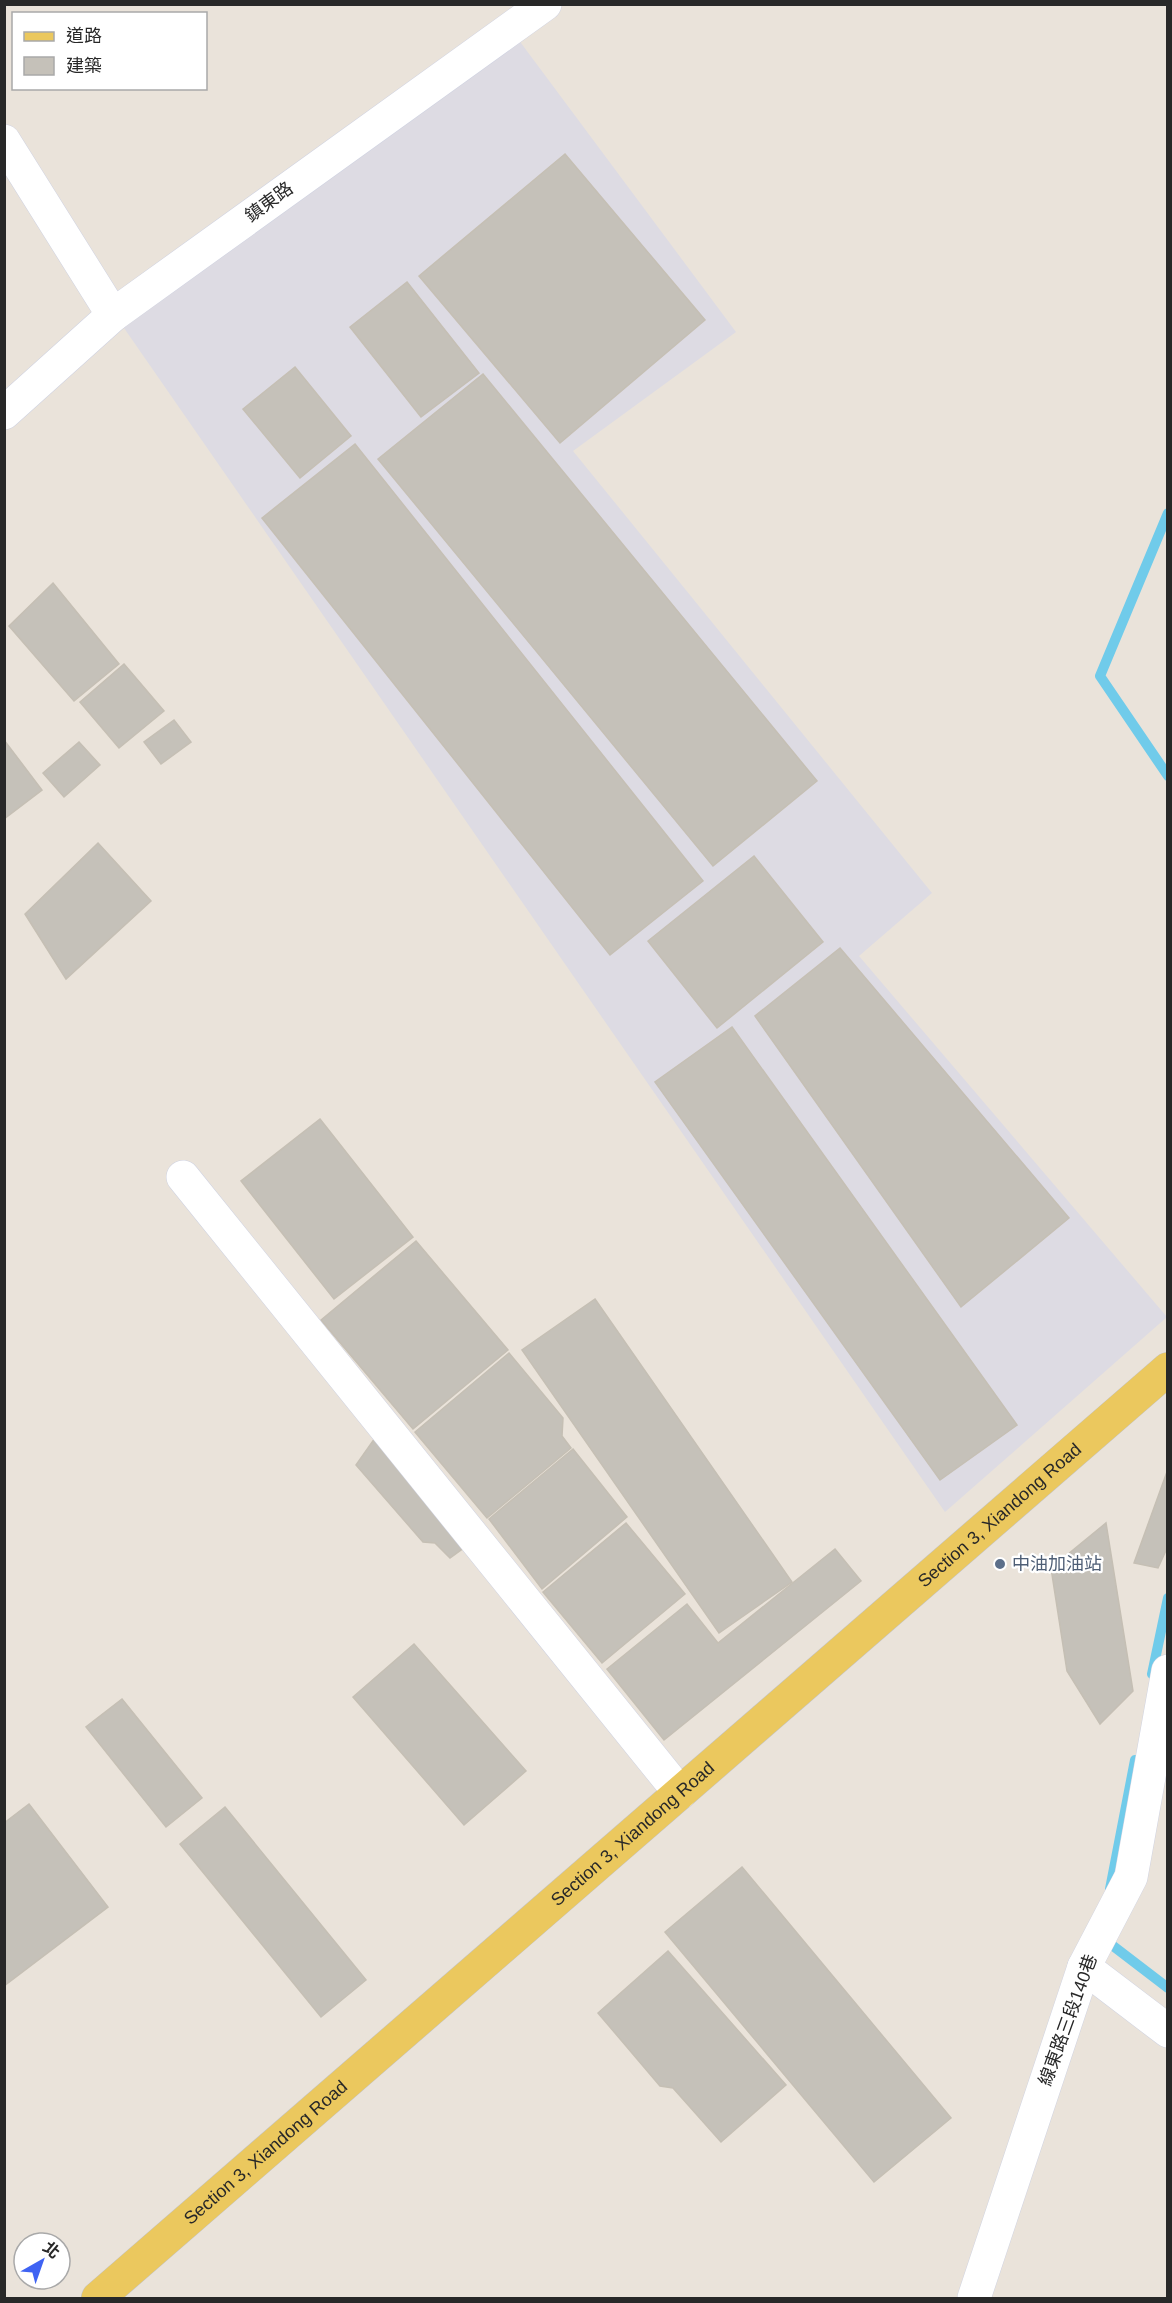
<svg xmlns="http://www.w3.org/2000/svg" width="1172" height="2303" font-family="Arial,'Noto Sans TC',sans-serif">
<style>
.industrial{fill:#dddbe3}
.lines{fill:none;stroke-linecap:round;stroke-linejoin:round}
.stream{stroke:#70cbea;stroke-width:10}
.building{fill:#c5c1b9;stroke:#c5bfb4;stroke-width:1.5}
.minor-casing{stroke:#d0d3e1;stroke-width:34}
.major-casing{stroke:#c3c3c3;stroke-width:34}
.minor{stroke:#fff;stroke-width:33}
.major{stroke:#ebc85e;stroke-width:33}
.service-dot{fill:#5c6f8a;stroke:#fff;stroke-width:2}
.labels{text-anchor:middle;dominant-baseline:central;stroke-width:4.5;stroke-linejoin:round;paint-order:stroke}
.street-label{font-size:18px;fill:#282828;stroke:#fff}
.service-label{font-size:18px;fill:#4e5e75;stroke:#fff;text-anchor:start}
</style>
<rect width="100%" height="100%" fill="#eae3da"/>
<polygon class="industrial" points="518,39 736,332 573,451 932,893 859,956 1167,1317 945,1512 124,328"/>
<g class="lines">
<g class="stream">
<polyline points="1168,513 1100,676 1168,776"/>
<polyline points="1152,1674 1168,1598"/>
<polyline points="1110,1889 1135,1760"/>
<polyline points="1104,1939 1168,1988"/>
</g>
</g>
<g class="building">
<polygon points="565,154 705,320 560,443 419,276"/>
<polygon points="407,282 479,373 421,417 350,327"/>
<polygon points="295,367 351,436 300,478 243,409"/>
<polygon points="483,374 817,781 713,866 378,459"/>
<polygon points="355,444 703,881 610,955 262,518"/>
<polygon points="53,583 119,664 74,701 9,626"/>
<polygon points="124,664 164,711 119,748 80,702"/>
<polygon points="174,720 191,742 161,764 144,742"/>
<polygon points="4,740 42,790 4,819"/>
<polygon points="79,742 100,765 64,797 43,773"/>
<polygon points="98,843 151,901 66,979 25,914"/>
<polygon points="754,856 823,942 717,1028 648,941"/>
<polygon points="840,948 1069,1218 961,1307 755,1016"/>
<polygon points="732,1027 1017,1425 940,1480 655,1082"/>
<polygon points="320,1119 413,1237 334,1299 241,1181"/>
<polygon points="416,1241 508,1350 413,1429 321,1320"/>
<polygon points="595,1299 792,1582 719,1633 522,1350"/>
<polygon points="509,1353 563,1418 562,1436 571,1448 487,1518 415,1432"/>
<polygon points="375,1438 465,1547 450,1558 435,1543 423,1542 356,1465"/>
<polygon points="573,1449 627,1517 542,1589 489,1519"/>
<polygon points="1168,1469 1168,1546 1158,1568 1134,1563"/>
<polygon points="626,1523 685,1594 602,1663 543,1592"/>
<polygon points="1106,1523 1133,1691 1100,1724 1067,1671 1051,1568"/>
<polygon points="835,1549 861,1581 664,1740 607,1669 687,1604 718,1643"/>
<polygon points="414,1644 526,1771 464,1825 353,1697"/>
<polygon points="122,1699 202,1798 166,1827 86,1727"/>
<polygon points="29,1804 108,1907 4,1986 4,1823"/>
<polygon points="225,1807 366,1980 321,2017 180,1844"/>
<polygon points="742,1867 951,2118 874,2182 665,1932"/>
<polygon points="668,1951 786,2085 721,2142 673,2088 660,2086 598,2013"/>
</g>
<g class="lines">
<defs>
<g id="minor">
<polyline points="4,141 113,315"/>
<polyline points="4,413 113,315 545,4"/>
<polyline points="183,1177 680,1793"/>
<polyline points="1084,1967 1168,2031"/>
<polyline points="974,2298 1084,1967 1131,1877 1168,1671"/>
</g>
<g id="major">
<path id="s1" d="M98 2298 1168 1369"/>
</g>
</defs>
<use href="#minor" class="minor-casing"/>
<use href="#major" class="major-casing"/>
<use href="#minor" class="minor"/>
<use href="#major" class="major"/>
</g>
<circle class="service-dot" cx="1000" cy="1564" r="6"/>
<g class="labels">
<g class="street-label">
<text transform="translate(269 202) rotate(-36)">鎮東路</text>
<text stroke="none"><textPath href="#s1" startOffset="1194">Section 3, Xiandong Road</textPath></text>
<text stroke="none"><textPath href="#s1" startOffset="708">Section 3, Xiandong Road</textPath></text>
<text transform="translate(1068 2020) rotate(-70)">線東路三段140巷</text>
<text stroke="none"><textPath href="#s1" startOffset="222">Section 3, Xiandong Road</textPath></text>
</g>
<g class="service-label">
<text x="1012" y="1564">中油加油站</text>
</g>
</g>
<rect width="1172" height="2303" fill="none" stroke="#282828" stroke-width="12"/>
<rect x="12" y="12" width="195" height="78" fill="#ffffff" stroke="#a9a9a9" stroke-width="1.5"/>
<rect x="24" y="32" width="30" height="9" fill="#ebc85e" stroke="#a9a9a9" stroke-width="1.5"/>
<text x="66" y="42" font-size="18" fill="#282828">道路</text>
<rect x="24" y="57" width="30" height="18" fill="#c5c1b9" stroke="#a9a9a9" stroke-width="1.5"/>
<text x="66" y="72" font-size="18" fill="#282828">建築</text>
<g transform="translate(42 2261) rotate(40)"><circle r="28" fill="#ffffff" stroke="#a9a9a9" stroke-width="1.5"/>
<path d="M0-4.5L10 22L0 15L-10 22Z" fill="#3f63f3"/>
<text y="-9" font-size="16" font-weight="bold" text-anchor="middle" fill="#282828">北</text>
</g>
</svg>
